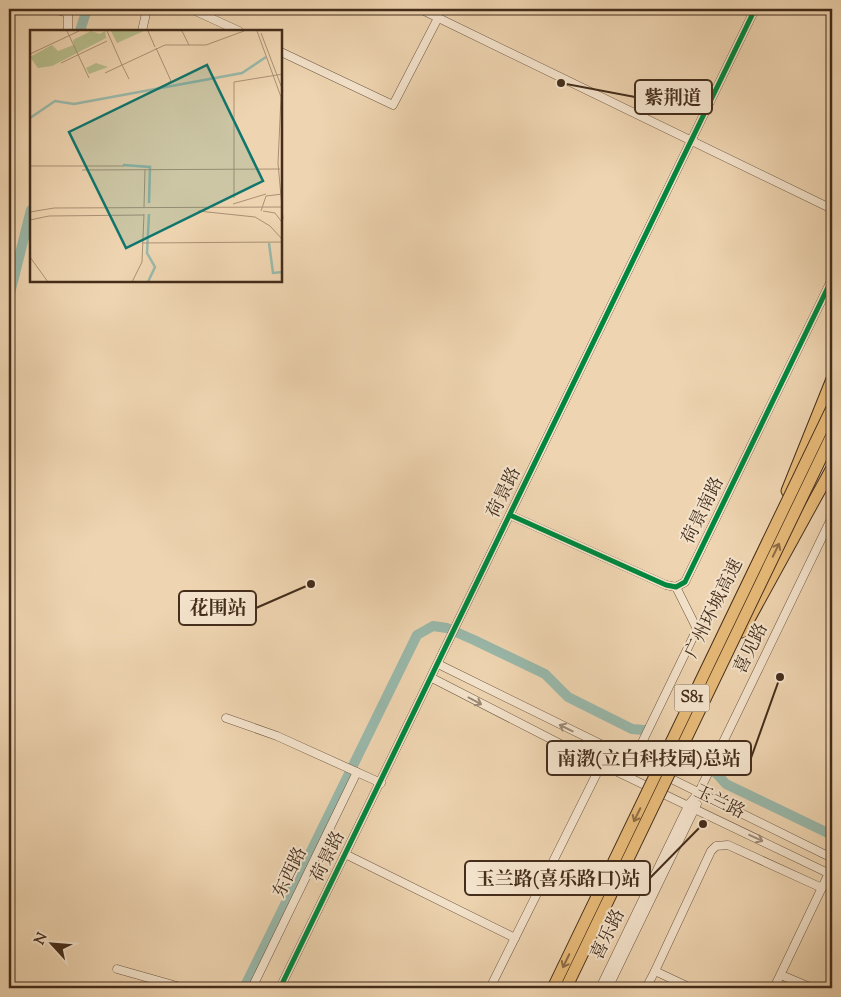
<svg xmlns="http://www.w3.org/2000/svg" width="841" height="997" font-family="'Sorts Mill Goudy','Noto Serif SC',serif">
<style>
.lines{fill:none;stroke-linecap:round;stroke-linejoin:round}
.river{stroke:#99b8aa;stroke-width:10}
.minor-casing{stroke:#6e5740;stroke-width:9}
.highway-casing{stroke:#442d1b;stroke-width:13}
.minor{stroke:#f4e3cc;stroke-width:8}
.highway{stroke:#e7ba78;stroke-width:11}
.highway-bridge-casing{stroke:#442d1b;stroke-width:13;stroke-linecap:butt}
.highway-bridge{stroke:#e7ba78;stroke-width:11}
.cycleway-casing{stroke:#f4e3cc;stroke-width:8}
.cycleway{stroke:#00873e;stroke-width:5}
.oneway{stroke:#8d6c45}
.oneway2{stroke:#9c8874}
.labels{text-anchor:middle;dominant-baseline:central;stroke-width:4;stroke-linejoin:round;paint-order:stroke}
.shield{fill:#f4e3cc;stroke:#796450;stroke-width:1}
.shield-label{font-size:16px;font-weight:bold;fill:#442d1b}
.street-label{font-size:18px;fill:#442d1b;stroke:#f4e3cc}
.inset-river{fill:none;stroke:#99b8aa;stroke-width:2.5}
.inset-road{fill:none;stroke:#aa9174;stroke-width:1}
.view{fill:#0f766e;fill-opacity:0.15;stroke:#0f766e;stroke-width:2.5}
.inset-edge{fill:none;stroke:#442d1b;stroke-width:2.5}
.leader{fill:none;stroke:#442d1b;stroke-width:2}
.callout-dot{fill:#442d1b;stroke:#f4e3cc;stroke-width:2}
.callout{fill:#f4e3cc;stroke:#442d1b;stroke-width:2}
.callout-label{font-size:19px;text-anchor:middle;font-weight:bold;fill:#442d1b}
</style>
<rect width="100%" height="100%" fill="#eed4b0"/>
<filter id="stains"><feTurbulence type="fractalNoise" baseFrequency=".004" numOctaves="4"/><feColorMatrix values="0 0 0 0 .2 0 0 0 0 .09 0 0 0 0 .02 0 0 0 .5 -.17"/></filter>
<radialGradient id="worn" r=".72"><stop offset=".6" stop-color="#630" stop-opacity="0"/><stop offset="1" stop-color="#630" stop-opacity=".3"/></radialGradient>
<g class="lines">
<g class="river">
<polyline points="80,31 87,9"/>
<polyline points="9,297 31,210"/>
<polyline points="706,767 716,773 726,784 832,835"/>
<polyline points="244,988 417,635 433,626 447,628 474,640 545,674 568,697 632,729 644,730"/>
</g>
<defs>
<g id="minor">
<polyline points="53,9 68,13 68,31"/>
<polyline points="191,9 239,31"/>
<polyline points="420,9 832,209"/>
<polyline points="142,31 147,9"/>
<polyline points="281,52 393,105 438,18"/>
<polyline points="510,515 666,585 676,587 685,582 832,279"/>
<polyline points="438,664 832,858"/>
<polyline points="432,678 578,753 832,875"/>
<polyline points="226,718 277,736 381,783"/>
<polyline points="633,761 697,629 676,587"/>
<polyline points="345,854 515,938"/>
<polyline points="117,969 184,988"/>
<polyline points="655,971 711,851 716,846 728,845 822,888"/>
<polyline points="781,975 812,988"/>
<polyline points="252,988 357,772"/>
<polyline points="280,988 755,9"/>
<polyline points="490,988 609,749"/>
<polyline points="600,988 689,804 698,794 832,517"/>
<polyline points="608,988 697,804"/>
<polyline points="646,988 655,971 691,988"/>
<polyline points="774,988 829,873"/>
</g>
<g id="highway">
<polyline points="787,491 832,379"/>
<polyline points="742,632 832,468"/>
</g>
</defs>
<use href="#minor" class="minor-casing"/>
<use href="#highway" class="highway-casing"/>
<use href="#minor" class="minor"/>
<use href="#highway" class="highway"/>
<defs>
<g id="highway-bridge">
<polyline points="553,988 832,408"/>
<polyline points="566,988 832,435"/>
</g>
</defs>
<use href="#highway-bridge" class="highway-bridge-casing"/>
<use href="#highway-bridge" class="highway-bridge"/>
<defs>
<g id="cycleway">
<polyline points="510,515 666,585 676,587 685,582 832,279"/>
<polyline points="280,988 755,9"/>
</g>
</defs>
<use href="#cycleway" class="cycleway-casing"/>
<use href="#cycleway" class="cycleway"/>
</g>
<defs><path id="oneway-shaft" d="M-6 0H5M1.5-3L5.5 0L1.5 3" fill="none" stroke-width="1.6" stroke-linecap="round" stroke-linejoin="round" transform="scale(1.25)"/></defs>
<g class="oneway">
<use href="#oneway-shaft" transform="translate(776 550) rotate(-64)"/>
<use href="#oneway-shaft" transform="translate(637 815) rotate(116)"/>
<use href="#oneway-shaft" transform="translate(566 961) rotate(116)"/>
</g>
<g class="oneway2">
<use href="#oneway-shaft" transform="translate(475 701) rotate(28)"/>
<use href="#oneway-shaft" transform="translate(566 728) rotate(-154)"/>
<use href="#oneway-shaft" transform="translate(756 838) rotate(25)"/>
</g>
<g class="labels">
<rect class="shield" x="674.5" y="684.5" width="35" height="27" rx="4"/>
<g class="shield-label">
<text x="692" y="698">S81</text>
</g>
<g class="street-label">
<text transform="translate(505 493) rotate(-64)">荷景路</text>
<text transform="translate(704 511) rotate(-64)">荷景南路</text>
<text transform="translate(715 609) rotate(-64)">广州环城高速</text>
<text transform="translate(752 649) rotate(-64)">喜见路</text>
<text transform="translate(719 803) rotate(26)">玉兰路</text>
<text transform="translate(329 857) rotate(-64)">荷景路</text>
<text transform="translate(291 873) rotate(-64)">东西路</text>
<text transform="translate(609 935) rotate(-64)">喜乐路</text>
</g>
</g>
<g transform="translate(30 30)">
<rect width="252" height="252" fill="#eed4b0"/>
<path d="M61 1 70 4 75 1 76 8 22 36 8 38 0 27 22 15 28 21 41 16 44 15 43 10ZM81 1H114L87 13ZM66 33 78 37 59 44 56 38Z" fill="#b7bd8c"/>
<path class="inset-river" d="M0 88 25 71 44 74 212 43 236 27M93 135 120 137 119 173M239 213 243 243 253 242M118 252 125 237 117 223 119 184"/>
<path class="inset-road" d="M37 1 59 48M77 1 92 35 135 15H176L214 1M118 1 125 17M152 1 159 15M227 1 251 67 248 133 253 189M231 3 253 61M126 18 141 51 137 54M0 24 49 1M31 33 77 11M75 43 92 35 99 49M204 52V168M204 52 253 44M0 136H94M52 140 250 139M203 174 236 164M114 177 115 140M168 181 225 187 240 196 253 210M231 181 236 166 253 164M233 181 245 183 251 191M0 182 24 178 253 177M0 190 19 186 114 185M112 213 253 212M0 227 18 252M102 252 112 232 114 184"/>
<path class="view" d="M177 35 233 151 96 218 39 102Z"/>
<rect width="252" height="252" class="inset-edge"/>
</g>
<path class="leader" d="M561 83L635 97M311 584L256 608M780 677L751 758M703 824L650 878"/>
<g class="callout-dot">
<circle cx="561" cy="83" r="5"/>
<circle cx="311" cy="584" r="5"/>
<circle cx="780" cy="677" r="5"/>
<circle cx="703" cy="824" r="5"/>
</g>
<g class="callout">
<rect x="635" y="80" width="77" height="34" rx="5"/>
<rect x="179" y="591" width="77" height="34" rx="5"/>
<rect x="547" y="741" width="204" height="34" rx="5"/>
<rect x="465" y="861" width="185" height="34" rx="5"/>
</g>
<g class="callout-label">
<text x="673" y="104">紫荆道</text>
<text x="218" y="614">花围站</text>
<text x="649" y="765">南漖(立白科技园)总站</text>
<text x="558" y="885">玉兰路(喜乐路口)站</text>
</g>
<rect width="841" height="997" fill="none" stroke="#eed4b0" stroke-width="30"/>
<rect x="10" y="10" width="821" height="977" fill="none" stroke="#442d1b" stroke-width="2.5"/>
<rect x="15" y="15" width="811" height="967" fill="none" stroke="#442d1b"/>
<g transform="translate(52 944) rotate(296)" stroke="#f4e3cc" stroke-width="4" paint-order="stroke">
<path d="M0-4L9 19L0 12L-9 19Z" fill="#442d1b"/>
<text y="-8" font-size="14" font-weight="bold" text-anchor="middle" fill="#442d1b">N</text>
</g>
<rect width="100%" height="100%" filter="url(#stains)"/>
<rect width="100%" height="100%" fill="url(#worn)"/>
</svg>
